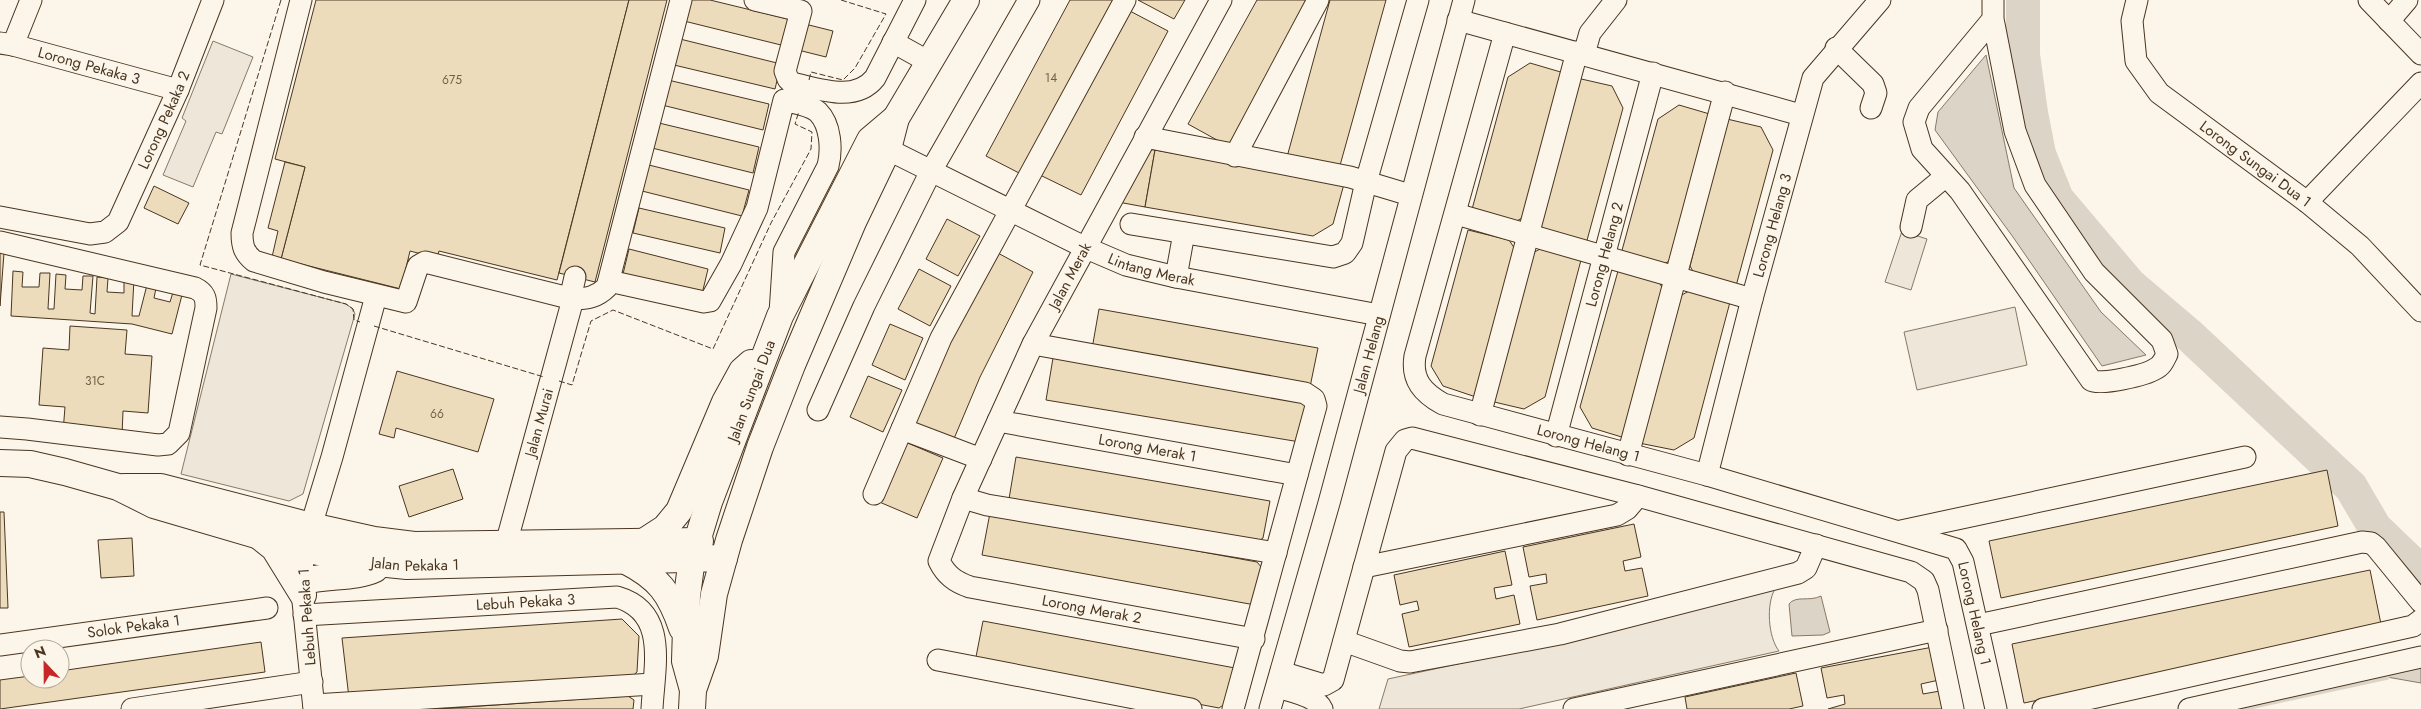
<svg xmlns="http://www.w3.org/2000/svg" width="2421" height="709" font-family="Jost,sans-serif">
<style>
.green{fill:#ede6d9;stroke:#887966}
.water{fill:#dcd4c6;stroke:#887966}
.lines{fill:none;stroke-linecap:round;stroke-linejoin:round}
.stream{stroke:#dcd4c6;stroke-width:5.5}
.river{stroke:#dcd4c6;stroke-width:34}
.building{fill:#ecdcbc;stroke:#4a3520}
.minor-casing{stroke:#4a3520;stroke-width:23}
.major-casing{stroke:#4a3520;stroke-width:28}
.minor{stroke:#fbf6e9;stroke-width:21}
.major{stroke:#fbf6e9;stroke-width:26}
.fence{stroke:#4a3520;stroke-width:1;stroke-dasharray:6 2.5;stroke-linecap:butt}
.labels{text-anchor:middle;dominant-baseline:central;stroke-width:4;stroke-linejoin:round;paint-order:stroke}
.number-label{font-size:12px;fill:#725f47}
.street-label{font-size:15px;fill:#4a3520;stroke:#fbf6e9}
</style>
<rect width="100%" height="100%" fill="#fbf6e9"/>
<g class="green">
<polygon points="213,41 253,57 222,134 216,132 193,187 163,175 186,121 182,118"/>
<polygon points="1902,231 1927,239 1911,290 1885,282"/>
<polygon points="231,274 346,304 353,309 355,314 303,494 289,501 181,474"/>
<polygon points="2015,307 2027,365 1917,390 1904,332"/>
<path d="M1775 589C1766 604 1768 637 1779 651L1519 709H1379L1388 679 1564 641Z"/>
</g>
<g class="water">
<polygon points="1986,55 2014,188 2101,312 2146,355 2102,366 2013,237 1935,130 1938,112"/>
<path d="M1821 596 1830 632 1823 635 1792 636 1789 604C1796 595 1809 602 1821 596Z"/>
<polygon points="2421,666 2421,683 2387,677 2398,669"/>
</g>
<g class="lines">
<polyline class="stream" points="2240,709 2387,677"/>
<polyline class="river" points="2023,0 2023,55 2031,113 2039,154 2057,199 2130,285 2189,335 2351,487 2375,528 2421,572"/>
</g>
<g class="building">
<polygon points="316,0 629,0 557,280 439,251 437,258 410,251 401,289 281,259 305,167 275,159"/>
<polygon points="629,0 667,0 595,282 559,273"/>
<polygon points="690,0 710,0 792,20 785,46 684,21"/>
<polygon points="1070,0 1115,0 1021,174 986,156"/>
<polygon points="1138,0 1185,0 1174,19"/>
<polygon points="1257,0 1312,0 1233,143 1226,145 1188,124"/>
<polygon points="1330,0 1386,0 1339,169 1287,157"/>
<polygon points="1128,10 1168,31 1081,195 1040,175"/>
<polygon points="805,24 833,31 826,57 798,50"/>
<polygon points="680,39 781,64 775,89 674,65"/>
<polygon points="1530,63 1564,73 1522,218 1513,223 1471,213 1508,77"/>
<polygon points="1577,78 1612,86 1623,108 1586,244 1546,233 1540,224"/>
<polygon points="668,80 769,104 763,130 662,105"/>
<polygon points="1679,105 1713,115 1671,260 1662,265 1621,254 1658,119"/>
<polygon points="1727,119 1761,127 1773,150 1736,286 1695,275 1690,266"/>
<polygon points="659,123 759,147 753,173 652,148"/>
<polygon points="1147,149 1155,150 1145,207 1118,202"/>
<polygon points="1155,150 1344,184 1333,224 1313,236 1145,207"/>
<polygon points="285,162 305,167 281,259 272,257 278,231 268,228"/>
<polygon points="649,165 749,190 742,216 642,191"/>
<polygon points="154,186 189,203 178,224 144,208"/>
<polygon points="639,208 725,228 720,253 633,233"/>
<polygon points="947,219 980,236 958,276 926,259"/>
<polygon points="1468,230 1509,240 1515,249 1476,397 1443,386 1431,366"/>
<polygon points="629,249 708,269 702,294 623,274"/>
<polygon points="1540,249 1581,260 1545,397 1524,409 1490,401 1531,254"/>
<polygon points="996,252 1033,272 980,377 953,441 916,426 913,419 943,350"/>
<polygon points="0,253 4,253 0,306"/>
<polygon points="919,269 951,286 930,326 898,309"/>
<polygon points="13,271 23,272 22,287 39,287 40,273 50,273 48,309 54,309 56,274 66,275 65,289 82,290 83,276 93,276 90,313 95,314 97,277 108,278 107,292 124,293 124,279 134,279 132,316 139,316 148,281 157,283 154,298 170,302 174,289 183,291 172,334 132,324 11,316"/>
<polygon points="1618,271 1659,282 1664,291 1625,438 1592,428 1580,407"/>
<polygon points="1689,291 1730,302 1694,438 1674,450 1639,443 1680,296"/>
<polygon points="1099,309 1318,348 1310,387 1092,349"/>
<polygon points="890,324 923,338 905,380 872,365"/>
<polygon points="70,326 127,330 125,354 152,356 148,413 123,411 122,436 63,432 65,407 39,405 43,348 69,350"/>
<polygon points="1053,358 1302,402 1308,410 1300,442 1046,400"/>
<polygon points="397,371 494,399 478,452 396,428 394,438 379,434"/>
<polygon points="868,376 902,390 883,432 850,417"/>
<polygon points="903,441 943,458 917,518 877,501"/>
<polygon points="1016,457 1270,501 1263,538 1257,542 1009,499"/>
<polygon points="453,469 463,499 409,517 399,486"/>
<polygon points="2327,470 2338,526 2001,598 1989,541"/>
<polygon points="0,512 4,512 8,608 0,608"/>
<polygon points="990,513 1257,562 1262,568 1255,605 982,555"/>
<polygon points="1634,524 1641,557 1623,561 1625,571 1642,568 1648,596 1537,620 1530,586 1547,583 1546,574 1529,577 1523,547"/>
<polygon points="132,538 134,576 101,578 98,540"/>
<polygon points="1505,551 1512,585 1494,588 1496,599 1514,595 1520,624 1409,647 1402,614 1419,610 1417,601 1400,605 1394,575"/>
<polygon points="2370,570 2382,629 2024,703 2012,644"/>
<polygon points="622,619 639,636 637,672 628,680 349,698 342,638"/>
<polygon points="983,621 1235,668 1229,701 1219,708 975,662"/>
<polygon points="261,642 265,672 0,709 0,680 30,676 30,679 60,679 60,671"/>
<polygon points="1933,647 1939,680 1921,684 1923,694 1940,691 1944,709 1828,709 1845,704 1844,695 1827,698 1821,668"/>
<polygon points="1796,673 1803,706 1789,709 1687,709 1685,697"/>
<polygon points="628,696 634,700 633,709 437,709"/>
</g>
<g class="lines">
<defs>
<g id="minor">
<path d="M301 0 242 233C242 246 244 253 254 261L324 282 406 302 418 266 425 262 573 299C587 299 597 297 607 287L681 0"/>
<path d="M755 0 801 11 785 71 788 79 792 83C819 89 855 103 875 78L915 0"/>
<path id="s1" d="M1221 0 1033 344 963 498 939 561C946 575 955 582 970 587L1254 639"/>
<path d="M1993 0V19L2015 131 2035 185 2094 272 2162 340 2167 354C2164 360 2162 366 2155 369 2146 375 2099 386 2091 380L1960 191 1922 149 1914 122 1919 108 1993 19"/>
<path id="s2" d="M2137 0 2132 21 2136 61 2159 93 2307 202 2360 246 2421 311"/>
<polyline points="2369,0 2421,54"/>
<polyline points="1458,20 1801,115"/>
<polyline points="2389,21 2407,0"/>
<path id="s3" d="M1505 33 1415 356C1411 380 1423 393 1443 404L1707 475 1956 549 1963 562 1996 709"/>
<polyline points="893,42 929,62"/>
<path id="s4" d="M0 43 13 45 178 90"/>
<polyline points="13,45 31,0"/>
<polyline points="1836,48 1873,84 1876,93 1871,108"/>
<polyline points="1584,54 1590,33 1616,0"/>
<polyline points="1145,137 1350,177 1410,195"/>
<path id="s5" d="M875 143 1084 247 1126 265 1176 277 1379 315"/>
<polyline points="1235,156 1318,0"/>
<polyline points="2307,202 2421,83"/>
<polyline points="1456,214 1752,299"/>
<path id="s6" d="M0 217 90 234 105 232 118 222 178 90 213 0"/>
<polyline points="1131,224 1333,257 1345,253 1352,243 1366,182 1418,0"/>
<polyline points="1911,227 1917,200 1946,176"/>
<path d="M0 242 195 288C205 293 206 298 206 308L179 433 168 444 158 445 27 429 0 427"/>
<polyline points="1176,277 1184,233"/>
<path d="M609 281 704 302 710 301 731 264 757 208 784 100C795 103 810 105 818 112 831 125 832 150 828 166L784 252 780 313"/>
<polyline points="570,299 575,277"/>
<polyline points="1033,344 1305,393 1314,399 1316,406 1233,709"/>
<polyline points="818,410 864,306 931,171 1029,0"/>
<polyline points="1480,415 1577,52"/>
<path id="s7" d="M998 421 1297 475"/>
<polyline points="902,429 981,459"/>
<path id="s8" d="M1556 436 1653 73"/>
<polyline points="1628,455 1725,92"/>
<path id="s9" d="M1707 475 1752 299 1813 78 1880 0"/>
<polyline points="874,494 941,338 1125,0"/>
<polyline points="963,498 987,505 1276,553"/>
<polyline points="1901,531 2245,457"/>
<path id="s10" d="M506 544 573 299"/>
<polyline points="1364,567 1617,515 1627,509 1638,496"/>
<path id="s11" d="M304 615 617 597C669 612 654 667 652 709"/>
<polyline points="1978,625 2362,542 2371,543 2376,547 2421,602"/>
<polyline points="1344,641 1400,661 1410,662 1560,634 1798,573 1806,568 1816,545"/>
<path id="s12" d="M0 645 267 608"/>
<polyline points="938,660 1191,709"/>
<polyline points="1281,672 1324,685 1333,680 1396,451 1405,440 1412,438 1638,496 1911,572 1924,581 1928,590 1953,709"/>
<path d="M1277 687C1289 691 1317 696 1322 709"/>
<polyline points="314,705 653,684"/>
<polyline points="132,709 312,682"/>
<polyline points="314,709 301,582 304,549 332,457 376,296"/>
<path id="s13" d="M1270 709 1329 503 1464 0"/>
<polyline points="1574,709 1937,630"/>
<polyline points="2043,709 2413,626 2421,620"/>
<polyline points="2189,709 2421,657"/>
</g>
<g id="major">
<path id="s14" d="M0 463 30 464 65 472 118 487 154 505 304 549 367 562 407 566 724 558"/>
<polyline points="124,487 161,487 311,526 374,540 414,545 700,541"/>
<polyline points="259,536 274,548 303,595"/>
<polyline points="645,541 665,528 679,511 725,402 742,371 751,363"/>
<path d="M626 561C659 578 670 593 682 628"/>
<path d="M301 582C326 574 354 579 375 569"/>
<path id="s15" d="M693 690 685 661 687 596 692 558 709 502 780 316 870 140 896 118"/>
<polyline points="692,709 693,690 705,656 714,594 729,540 760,447 792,365 853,222 888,149 896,118 966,0"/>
</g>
</defs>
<use href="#minor" class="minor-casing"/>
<use href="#major" class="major-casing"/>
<use href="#minor" class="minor"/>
<use href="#major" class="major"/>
<g class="fence">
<polyline points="281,0 200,265 346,304 353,309 354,320 360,322"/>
<polyline points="809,80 811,72 843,80 855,68 886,14 841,0"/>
<polyline points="374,326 544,377"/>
<polyline points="559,381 572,385 591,321 613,310 713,349 771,223 811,149 812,132 795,124 799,111"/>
</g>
</g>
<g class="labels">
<g class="number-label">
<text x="1051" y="78">14</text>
<text x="452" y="80">675</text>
<text x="95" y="381">31C</text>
<text x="437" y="414">66</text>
</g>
<g class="street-label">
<text stroke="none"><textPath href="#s4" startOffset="92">Lorong Pekaka 3</textPath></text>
<text stroke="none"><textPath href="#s6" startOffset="235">Lorong Pekaka 2</textPath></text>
<text stroke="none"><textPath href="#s2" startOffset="221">Lorong Sungai Dua 1</textPath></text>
<text stroke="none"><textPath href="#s9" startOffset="258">Lorong Helang 3</textPath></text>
<text stroke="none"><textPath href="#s8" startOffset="188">Lorong Helang 2</textPath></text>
<text stroke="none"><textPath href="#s5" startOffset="305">Lintang Merak</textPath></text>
<text transform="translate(1070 276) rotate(-62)">Jalan Merak</text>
<text stroke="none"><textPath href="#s13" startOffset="368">Jalan Helang</textPath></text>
<text stroke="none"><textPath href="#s15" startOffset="311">Jalan Sungai Dua</textPath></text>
<text stroke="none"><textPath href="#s10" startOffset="126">Jalan Murai</textPath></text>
<text stroke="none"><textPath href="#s3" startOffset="546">Lorong Helang 1</textPath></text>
<text stroke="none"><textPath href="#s7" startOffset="152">Lorong Merak 1</textPath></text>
<text stroke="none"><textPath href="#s14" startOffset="430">Jalan Pekaka 1</textPath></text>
<text stroke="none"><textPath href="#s11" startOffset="222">Lebuh Pekaka 3</textPath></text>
<text stroke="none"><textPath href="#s1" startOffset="794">Lorong Merak 2</textPath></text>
<text stroke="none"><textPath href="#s3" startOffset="996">Lorong Helang 1</textPath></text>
<text transform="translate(307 617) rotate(-94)">Lebuh Pekaka 1</text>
<text stroke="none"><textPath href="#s12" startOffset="135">Solok Pekaka 1</textPath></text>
</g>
</g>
<g transform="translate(45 664) rotate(338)"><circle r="24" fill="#fbf6e9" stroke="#b4a999"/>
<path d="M0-4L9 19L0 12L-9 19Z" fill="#c62828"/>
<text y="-8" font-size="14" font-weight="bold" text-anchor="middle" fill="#4a3520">N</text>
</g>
</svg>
